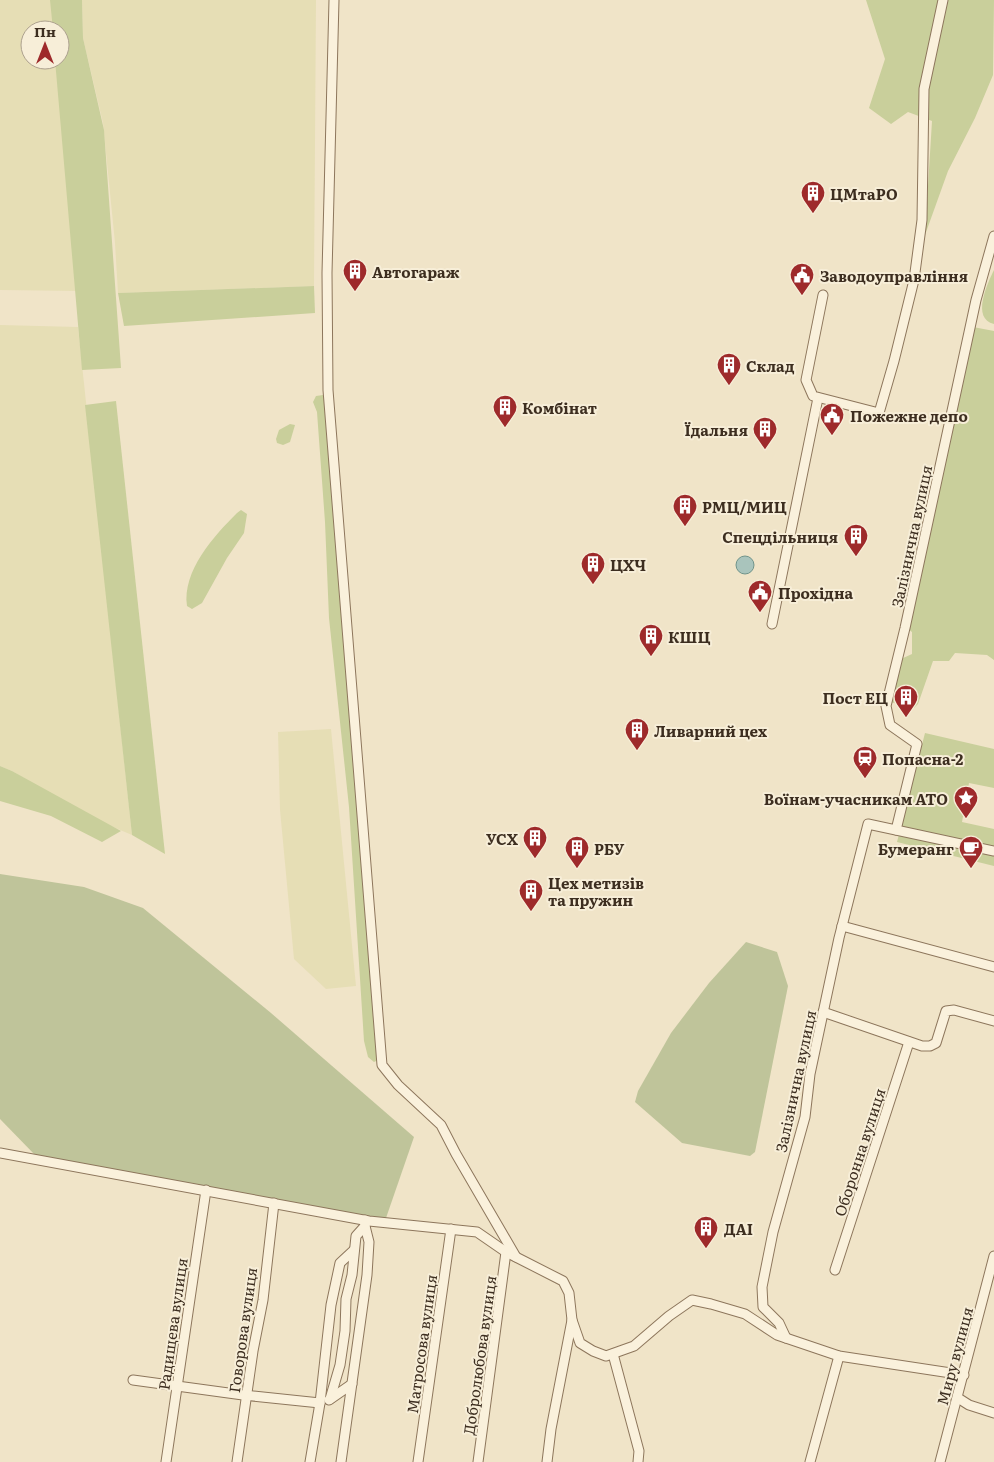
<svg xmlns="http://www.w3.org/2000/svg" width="994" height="1462" font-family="Literata,serif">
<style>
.farmland{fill:#e6deb5}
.green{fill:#c9cf9b}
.cemetery{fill:#bfc49a}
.water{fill:#a9c4bc;stroke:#6f938a}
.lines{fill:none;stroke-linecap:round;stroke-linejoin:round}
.minor-casing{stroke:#8d765c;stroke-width:11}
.minor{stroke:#faf1dc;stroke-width:9}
.labels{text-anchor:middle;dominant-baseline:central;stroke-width:4;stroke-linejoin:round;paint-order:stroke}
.poi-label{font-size:15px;font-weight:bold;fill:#3d2e20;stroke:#f7eed8;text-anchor:start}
.street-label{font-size:15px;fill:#3d2e20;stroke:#f7eed8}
</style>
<rect width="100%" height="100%" fill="#f0e4c8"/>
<g class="farmland">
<polygon points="0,0 53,0 56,30 30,30 30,60 59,60 82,291 0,290"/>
<polygon points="82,0 316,0 314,286 118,293 115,243 103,123 83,38"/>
<polygon points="0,325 78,327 132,835 92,818 12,771 0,766"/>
<polygon points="331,729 356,986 326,989 294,959 280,810 278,732"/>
</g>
<g class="green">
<polygon points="50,0 82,0 83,38 104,130 121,368 82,370 55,60 60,60 60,30 53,30"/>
<polygon points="866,0 994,0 993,75 975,118 948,171 925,235 932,121 908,112 891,124 869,108 885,59"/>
<path d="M994 270V324C971 319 987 284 994 270Z"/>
<polygon points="314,286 315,313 124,326 118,293"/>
<polygon points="973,327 994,331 994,660 987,655 955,653 949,661 933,661 918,704 914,708 890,702 901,659 912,654 912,632 908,629"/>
<polygon points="323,395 325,400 378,1060 374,1062 368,1057 364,1041 349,807 329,618 325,522 317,412 313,402 316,396"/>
<polygon points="116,401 165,854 132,835 85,405"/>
<polygon points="290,424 295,425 290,442 283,445 277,443 276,439 279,430"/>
<path d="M241 510 247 514 244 533 227 558 202 603 192 609 187 606C182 571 214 536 237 513Z"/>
<polygon points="925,733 994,749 994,788 969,783 962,822 994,829 994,866 897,842"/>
<polygon points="0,766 12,771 121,831 102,842 51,816 0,801"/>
</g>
<g class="cemetery">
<polygon points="0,874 84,887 143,908 271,1013 414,1137 386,1218 369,1221 35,1155 0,1119"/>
<polygon points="746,942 777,952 788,986 755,1152 750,1156 682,1143 635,1102 638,1091 671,1033 709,983"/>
</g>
<circle class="water" cx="745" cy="565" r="9"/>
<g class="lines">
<defs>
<g id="minor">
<polyline points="334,0 327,273 328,390 382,1065 398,1085 441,1125 456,1154 516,1257"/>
<polyline points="823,295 806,380 813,396 879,413 894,361 914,280 922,220 924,89 943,0"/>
<polyline points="772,624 818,398"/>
<polyline points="896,830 917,744 890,725 886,706 905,628 976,300 994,236"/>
<polyline points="842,926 994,967"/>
<polyline points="823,1012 922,1046 930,1046 936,1043 946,1011 954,1010 994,1021"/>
<polyline points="0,1153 369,1221 477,1232 506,1252 563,1281 569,1293 572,1320 580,1343 593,1351 606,1356 634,1346 669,1316 692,1300 711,1304 745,1314 777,1335 839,1356 964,1375"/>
<polyline points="835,1270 909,1042"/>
<polyline points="786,1338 779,1323 763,1307 762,1287 773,1232 805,1117 810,1074 839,938 868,824 994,851"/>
<polyline points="613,1354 639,1451 638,1462"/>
<polyline points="133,1380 243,1395 320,1403"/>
<polyline points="958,1398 969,1405 994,1413"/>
<polyline points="330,1399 340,1365 345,1331 346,1299 352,1275 356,1236 365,1226"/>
<polyline points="329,1400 352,1384"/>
<polyline points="166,1462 206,1190"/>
<polyline points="237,1462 253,1351 263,1300 274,1203"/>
<polyline points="310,1462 320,1403 331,1305 340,1263 354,1250"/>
<polyline points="341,1462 367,1275 369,1242 365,1226 365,1220"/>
<polyline points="418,1462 451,1229"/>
<polyline points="478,1462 506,1252"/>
<polyline points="547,1462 551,1429 572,1320"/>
<polyline points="810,1462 839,1356"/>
<polyline points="940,1462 994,1256"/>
</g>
</defs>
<use href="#minor" class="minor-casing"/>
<use href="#minor" class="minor"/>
</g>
<defs>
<symbol id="building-pin" viewBox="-11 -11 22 30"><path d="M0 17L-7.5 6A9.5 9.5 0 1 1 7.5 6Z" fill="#9e2a2b" stroke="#f7eed8"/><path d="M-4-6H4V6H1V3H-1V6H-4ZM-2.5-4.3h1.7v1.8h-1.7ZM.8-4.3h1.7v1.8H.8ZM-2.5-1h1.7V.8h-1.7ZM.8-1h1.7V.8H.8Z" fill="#fff"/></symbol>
<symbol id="civic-pin" viewBox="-11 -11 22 30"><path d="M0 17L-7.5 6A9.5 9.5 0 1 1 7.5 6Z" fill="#9e2a2b" stroke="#f7eed8"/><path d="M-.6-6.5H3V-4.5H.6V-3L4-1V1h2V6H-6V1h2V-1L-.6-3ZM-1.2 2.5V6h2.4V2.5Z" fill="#fff"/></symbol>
<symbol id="station-pin" viewBox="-11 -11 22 30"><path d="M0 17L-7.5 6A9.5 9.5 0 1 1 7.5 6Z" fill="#9e2a2b" stroke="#f7eed8"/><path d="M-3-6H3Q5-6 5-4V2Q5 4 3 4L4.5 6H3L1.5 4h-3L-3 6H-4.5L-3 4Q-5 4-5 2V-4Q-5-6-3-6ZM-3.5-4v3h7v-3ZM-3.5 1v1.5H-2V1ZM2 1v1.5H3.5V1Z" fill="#fff"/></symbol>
<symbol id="sight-pin" viewBox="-11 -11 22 30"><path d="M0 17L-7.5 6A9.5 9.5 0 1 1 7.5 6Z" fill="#9e2a2b" stroke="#f7eed8"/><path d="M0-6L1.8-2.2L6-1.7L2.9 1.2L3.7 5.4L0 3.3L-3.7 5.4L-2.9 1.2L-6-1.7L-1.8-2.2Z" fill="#fff"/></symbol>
<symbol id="cafe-pin" viewBox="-11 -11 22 30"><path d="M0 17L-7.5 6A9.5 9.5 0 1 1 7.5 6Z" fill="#9e2a2b" stroke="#f7eed8"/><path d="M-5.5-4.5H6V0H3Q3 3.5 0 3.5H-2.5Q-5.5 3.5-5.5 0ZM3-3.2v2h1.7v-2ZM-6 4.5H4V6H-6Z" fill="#fff"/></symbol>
</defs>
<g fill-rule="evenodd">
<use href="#building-pin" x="799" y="179" width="28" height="38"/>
<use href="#building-pin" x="341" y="257" width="28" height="38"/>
<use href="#civic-pin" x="788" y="261" width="28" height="38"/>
<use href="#building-pin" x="715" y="351" width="28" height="38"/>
<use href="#building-pin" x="491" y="393" width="28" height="38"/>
<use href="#civic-pin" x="818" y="401" width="28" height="38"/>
<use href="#building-pin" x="751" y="415" width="28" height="38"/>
<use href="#building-pin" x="671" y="492" width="28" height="38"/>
<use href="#building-pin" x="842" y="522" width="28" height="38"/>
<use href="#building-pin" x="579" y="550" width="28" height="38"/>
<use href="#civic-pin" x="746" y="578" width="28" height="38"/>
<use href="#building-pin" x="637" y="622" width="28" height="38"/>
<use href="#building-pin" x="892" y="683" width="28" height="38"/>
<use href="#building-pin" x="623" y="716" width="28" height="38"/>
<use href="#station-pin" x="851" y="744" width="28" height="38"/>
<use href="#sight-pin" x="952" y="784" width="28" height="38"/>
<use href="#building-pin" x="521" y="824" width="28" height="38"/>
<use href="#building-pin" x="563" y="834" width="28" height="38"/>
<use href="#cafe-pin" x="957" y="834" width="28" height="38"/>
<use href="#building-pin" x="517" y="877" width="28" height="38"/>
<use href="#building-pin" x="692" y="1214" width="28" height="38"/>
</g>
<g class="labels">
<g class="poi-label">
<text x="830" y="193">ЦМтаРО</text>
<text x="372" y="271">Автогараж</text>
<text x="820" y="275">Заводоуправління</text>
<text x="746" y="365">Склад</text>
<text x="522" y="407">Комбінат</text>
<text x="850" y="415">Пожежне депо</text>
<text x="748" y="429" text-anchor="end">Їдальня</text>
<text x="702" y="506">РМЦ/МИЦ</text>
<text x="838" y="536" text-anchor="end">Спецдільниця</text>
<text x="610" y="564">ЦХЧ</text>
<text x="778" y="592">Прохідна</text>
<text x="668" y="636">КШЦ</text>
<text x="888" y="697" text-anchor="end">Пост ЕЦ</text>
<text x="654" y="730">Ливарний цех</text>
<text x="882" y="758">Попасна-2</text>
<text x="948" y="798" text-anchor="end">Воїнам-учасникам АТО</text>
<text x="518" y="838" text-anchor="end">УСХ</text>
<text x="594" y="848">РБУ</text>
<text x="954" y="848" text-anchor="end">Бумеранг</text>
<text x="548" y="882">Цех метизів<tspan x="548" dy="17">та пружин</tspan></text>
<text x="724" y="1228">ДАІ</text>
</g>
<g class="street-label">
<text transform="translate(911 536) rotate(-78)">Залізнична вулиця</text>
<text transform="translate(795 1081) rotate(-78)">Залізнична вулиця</text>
<text transform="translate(859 1152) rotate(-72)">Оборонна вулиця</text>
<text transform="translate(172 1324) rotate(-82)">Радищева вулиця</text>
<text transform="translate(242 1330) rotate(-82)">Говорова вулиця</text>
<text transform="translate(421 1344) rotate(-82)">Матросова вулиця</text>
<text transform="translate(479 1355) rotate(-82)">Добролюбова вулиця</text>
<text transform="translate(954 1356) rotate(-75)">Миру вулиця</text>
</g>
</g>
<g transform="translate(45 45)"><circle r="24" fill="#f7eed8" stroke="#ada18e"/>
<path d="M0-4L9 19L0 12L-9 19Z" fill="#9e2a2b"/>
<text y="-8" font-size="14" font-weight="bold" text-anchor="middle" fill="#3d2e20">Пн</text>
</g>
</svg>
